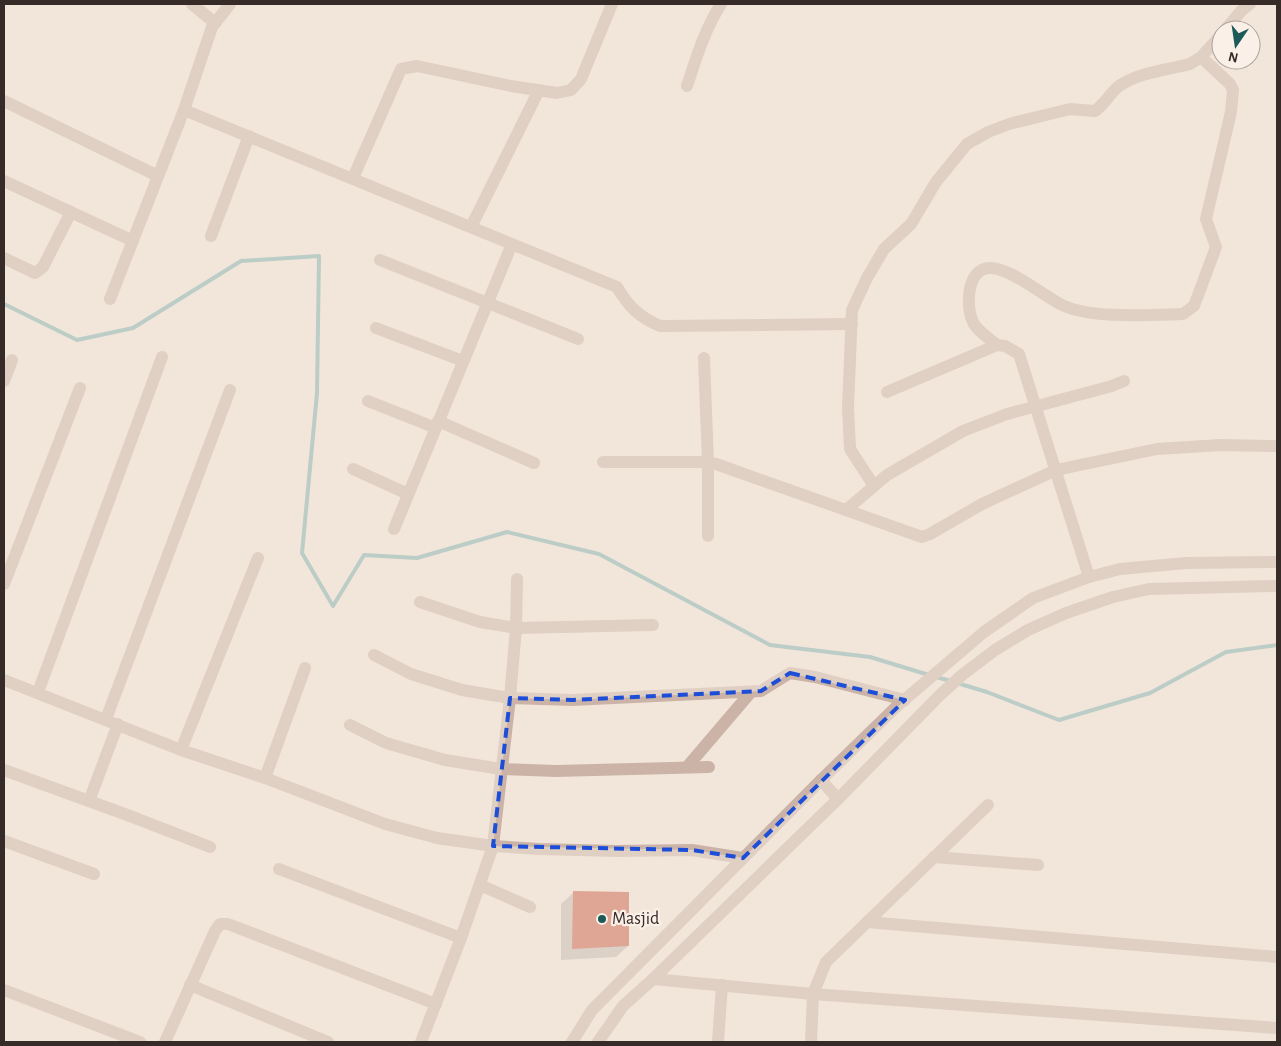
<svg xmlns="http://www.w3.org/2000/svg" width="1281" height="1046" font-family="'Alegreya Sans',sans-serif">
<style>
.shadow{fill:#0003}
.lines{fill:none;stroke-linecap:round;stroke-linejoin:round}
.stream{stroke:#79b0ae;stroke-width:4}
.building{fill:#c95942}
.minor{stroke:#cbb4a7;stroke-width:12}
.marked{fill:none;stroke:#1d4ed8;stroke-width:4;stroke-dasharray:10 6;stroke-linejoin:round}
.poi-dot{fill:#1c5a59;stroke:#faf0e8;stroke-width:2}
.labels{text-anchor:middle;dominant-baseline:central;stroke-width:4.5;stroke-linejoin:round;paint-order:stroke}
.poi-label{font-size:18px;fill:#372b28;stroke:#faf0e8;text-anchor:start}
</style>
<rect width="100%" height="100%" fill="#f2e6db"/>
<polygon class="shadow" points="573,893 628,946 616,957 561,960 561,904"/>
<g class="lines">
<g class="stream">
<polyline points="4,304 77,340 133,328 241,261 319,256 317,393 302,553 333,606 364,555 417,558 507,532 599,554 770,645 870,657 929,675"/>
<polyline points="936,677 951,681"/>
<polyline points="957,683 987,692 1059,720 1150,693 1226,652 1277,645"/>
</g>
</g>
<polygon class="building" points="573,891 629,892 629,946 572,949"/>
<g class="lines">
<g class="minor">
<polyline points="192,4 215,23"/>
<polyline points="1225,30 1242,10 1250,4"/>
<path d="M687 86C696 58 705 29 721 4"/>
<polyline points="4,101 158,176"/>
<path d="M184 110 617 287C628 306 639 317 660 326L852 324"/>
<polyline points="353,178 401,69 417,66 511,86 557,93 571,90 581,79 612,4"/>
<polyline points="4,181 133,241"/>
<polyline points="471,227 539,90"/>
<polyline points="211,236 249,136"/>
<polyline points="4,258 35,273 43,267 71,212"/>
<polyline points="380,260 578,339"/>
<polyline points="110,299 184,110 212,27 230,4"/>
<polyline points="376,328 463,361"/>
<path d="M997 345C990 339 979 332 974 324 965 309 966 267 991 268 1012 269 1042 295 1062 305 1091 319 1149 315 1183 314L1194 306 1216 247 1206 219 1231 112 1233 90 1230 84 1201 57"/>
<polyline points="704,358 708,463 708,536"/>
<polyline points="4,381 12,360"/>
<polyline points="887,392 997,345 1005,346 1019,354 1089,577"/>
<polyline points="368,401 436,428"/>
<polyline points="438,421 534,463"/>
<polyline points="603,462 704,462 716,464 922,537 930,534 982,504 1056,470 1157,449 1220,445 1277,446"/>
<polyline points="353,469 408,494"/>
<path d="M874 486 850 449 848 407 852 310 867 278 884 249 911 224 936 182 967 144 988 132 1009 124 1070 109 1095 111C1105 104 1110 93 1119 86 1139 72 1167 70 1190 64L1201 57 1221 35"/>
<polyline points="846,510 887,475 963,431 1007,414 1112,386 1124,381"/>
<polyline points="394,529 512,244"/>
<polyline points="4,584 80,388"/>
<polyline points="420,602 480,622 516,628 653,625"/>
<polyline points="374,655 411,674 462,690 510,698 572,700 761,691 790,673 815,677 905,700"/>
<polyline points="4,680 181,750 265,778 385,824 437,838 493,846 539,849 616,851 692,850 743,858"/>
<polyline points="38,692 162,357"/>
<polyline points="106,719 230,390"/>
<polyline points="350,725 386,743 445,760 501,769 556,771 709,767"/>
<polyline points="181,750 258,558"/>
<polyline points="687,767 751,692"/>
<polyline points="4,770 130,816 210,847"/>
<polyline points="265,778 305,668"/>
<polyline points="821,780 838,799"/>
<polyline points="89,801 118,724"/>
<polyline points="988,805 826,962 813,994 1277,1028"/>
<polyline points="4,841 94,874"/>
<polyline points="934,857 1038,865"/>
<polyline points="279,869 461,938"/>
<polyline points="480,885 530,907"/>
<polyline points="867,922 1277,957"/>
<polyline points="653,979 813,994 811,1042"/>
<polyline points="190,985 328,1042"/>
<polyline points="4,990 140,1042"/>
<polyline points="165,1042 215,931 220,924 228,924 436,1004"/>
<polyline points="421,1042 461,938 493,846 510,698 516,628 517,579"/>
<polyline points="572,1042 592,1010 821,780 896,707 984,632 1033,598 1089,577 1120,569 1186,563 1277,562"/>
<polyline points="598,1042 623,1006 653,979 838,799 939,696 962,675 995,650 1028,630 1066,613 1113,597 1149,589 1277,586"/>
<polyline points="718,1042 722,985"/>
</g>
</g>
<path d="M0 0H1281V1046H0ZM790 673 905 700 743 858 692 850 493 846 510 698 572 700 761 691Z" fill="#f2e6db" fill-opacity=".55" fill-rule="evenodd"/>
<path class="marked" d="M790 673 905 700 743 858 692 850 493 846 510 698 572 700 761 691Z"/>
<circle class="poi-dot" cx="602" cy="919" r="5"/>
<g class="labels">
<g class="poi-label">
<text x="612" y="919">Masjid</text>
</g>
</g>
<rect width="1281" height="1046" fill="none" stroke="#372b28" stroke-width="10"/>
<g transform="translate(1236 45) rotate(193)"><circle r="24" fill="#faf0e8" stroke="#aca19b"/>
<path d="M0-4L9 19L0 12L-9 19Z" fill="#1c5a59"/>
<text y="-8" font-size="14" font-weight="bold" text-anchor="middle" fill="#372b28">N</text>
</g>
</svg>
